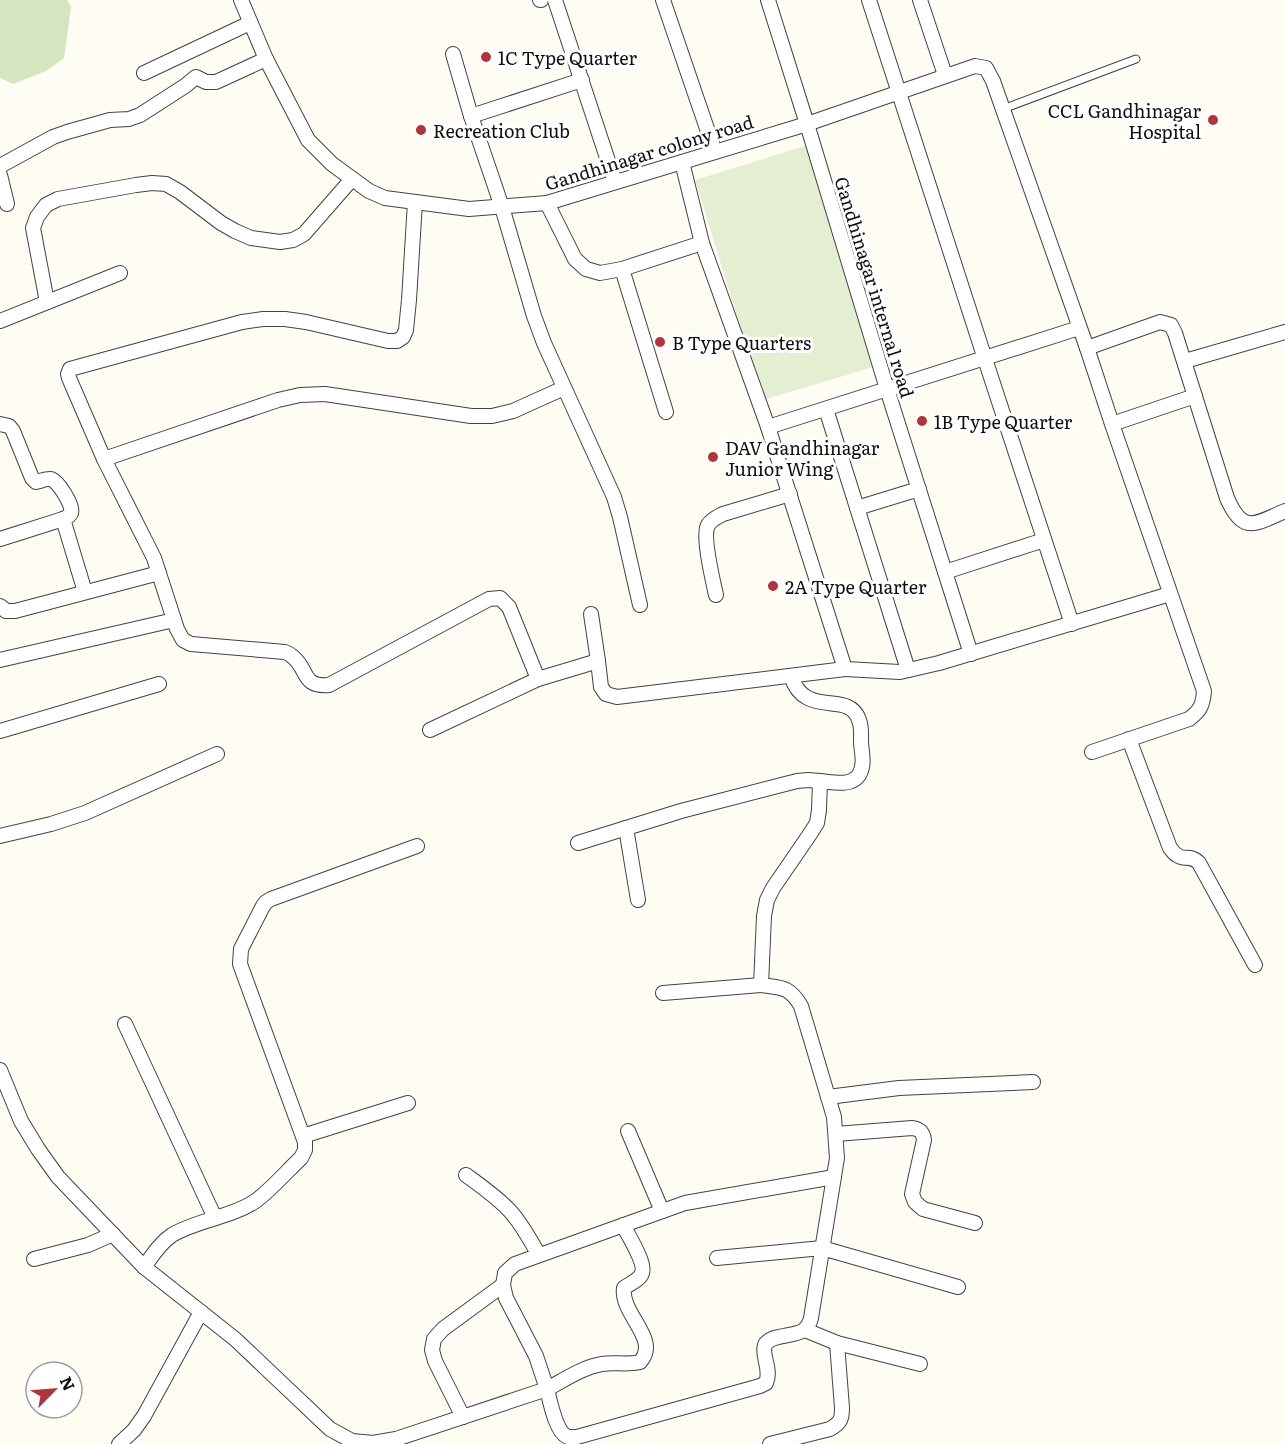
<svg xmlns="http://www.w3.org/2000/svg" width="1285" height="1444" font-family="Literata,serif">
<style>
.green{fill:#d4e6bf}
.pitch{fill:#e4eed0}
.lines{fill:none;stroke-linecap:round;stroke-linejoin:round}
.service-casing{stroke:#424242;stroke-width:9}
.minor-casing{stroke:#424242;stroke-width:16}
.service{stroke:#fff;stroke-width:7}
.minor{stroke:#fff;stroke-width:14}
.poi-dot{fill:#b4333b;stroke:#fff;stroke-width:2}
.labels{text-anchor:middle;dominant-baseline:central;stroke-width:6;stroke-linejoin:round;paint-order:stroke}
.poi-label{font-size:18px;fill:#0f0f0f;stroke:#fff;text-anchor:start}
.street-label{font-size:18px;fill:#0f0f0f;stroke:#fff}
</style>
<rect width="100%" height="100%" fill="#fefcf3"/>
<polygon class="green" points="0,0 67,0 71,7 64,58 46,71 13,84 0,78"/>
<polygon class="pitch" points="805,146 873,367 763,400 695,180"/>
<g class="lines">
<defs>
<polyline id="service" points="1003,109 1136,59"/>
<g id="minor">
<path d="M241 0 266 59 308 140 332 164 369 191 385 198 469 209 547 203 807 124 975 66 986 68 993 81 1087 348 1112 424 1204 691C1203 705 1200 711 1189 719L1092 752"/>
<polyline points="540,0 541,0"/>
<polyline points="555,0 615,182"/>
<polyline points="663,0 715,152"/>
<polyline points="768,0 807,124 887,389 971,654"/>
<polyline points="869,0 985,359 1072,624"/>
<polyline points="920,0 945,75"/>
<polyline points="453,54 471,116 502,207 534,316 544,343 614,497 620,517 640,605"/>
<polyline points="144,73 250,23"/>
<polyline points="471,116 582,80"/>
<polyline points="0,166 53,137 67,132 110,120 129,119 140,115 185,86 196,77 206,82 216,82 266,59"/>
<polyline points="0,175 7,204"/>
<path d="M415 202 409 300 406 330 403 337 397 341H388L306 322 285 319H263L242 322 70 369 68 374 69 378 104 459 154 558 177 629 183 640 191 644 285 652C288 653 291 655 293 657 309 670 301 687 329 685L489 599 500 598 509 607 538 679 598 661 601 687 606 694 617 697 845 669 768 427 702 243 682 162"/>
<polyline points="547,203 575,259 586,269 600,273 622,269"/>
<polyline points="47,302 33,228 37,217 46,205 58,199 136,185 152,183 166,184 180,192 221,223 235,231 251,238 280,242 293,240 304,234 352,179"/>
<polyline points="0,321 120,273"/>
<path d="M1087 348 1160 322 1171 325 1175 333 1227 498C1243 535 1255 524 1285 511"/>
<polyline points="1185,361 1285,332"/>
<polyline points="826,409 908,670"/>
<polyline points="666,412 622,269 702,243"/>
<path d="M0 424 9 426 13 431 32 478 36 482C41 481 47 478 51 479 58 481 74 506 71 513 69 517 67 517 63 519L0 539"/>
<polyline points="1112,424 1195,396"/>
<polyline points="768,427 1079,328"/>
<polyline points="104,459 278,400 300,395 325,394 471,416 492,416 513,411 564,388"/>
<polyline points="857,508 919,489"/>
<polyline points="63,519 85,592"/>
<polyline points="945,572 1044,540"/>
<path d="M716 595C713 581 702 536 708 525 712 519 717 517 723 514L790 494"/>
<polyline points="0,606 6,611 15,611 159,573"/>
<polyline points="591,614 598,661"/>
<polyline points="0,660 174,620"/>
<polyline points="845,669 900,672 939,663 1170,594"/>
<polyline points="430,730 538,679"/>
<polyline points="0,731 159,684"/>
<path d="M1129 739 1170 848C1172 850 1174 854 1177 855 1184 861 1191 854 1199 863L1255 965"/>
<polyline points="626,828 638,900"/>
<polyline points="0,836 51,824 85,813 217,754"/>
<polyline points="578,843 681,811 797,781 808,780 820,781"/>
<polyline points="663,993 761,985"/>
<polyline points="125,1024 215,1218"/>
<path d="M0 1070 21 1121 38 1149 58 1177 144 1267 235 1339 330 1429 352 1441 373 1443 396 1439 547 1389C550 1401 556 1433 568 1437 569 1437 576 1437 577 1437L760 1386 766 1383C772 1369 761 1356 765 1345 770 1334 795 1337 804 1330 808 1327 810 1322 811 1318L837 1158 834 1117 801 1006C789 986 782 988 761 985L764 916 767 900 773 888 810 834 817 823 819 810 820 781C832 782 851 787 859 775 865 765 862 754 861 743 861 736 862 727 859 720 849 689 805 720 791 676"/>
<polyline points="828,1097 899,1088 1033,1082"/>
<polyline points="628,1131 662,1211"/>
<path d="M836 1134 912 1128C920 1129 923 1132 924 1140L912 1194 915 1202 923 1209 975 1223"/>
<polyline points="303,1136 408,1103"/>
<path d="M466 1175C481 1186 497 1197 510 1211 522 1224 530 1240 539 1255"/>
<path d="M623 1225C628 1235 646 1263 642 1273 640 1280 629 1284 624 1288 620 1314 661 1339 640 1362 627 1365 615 1362 602 1364 583 1367 564 1380 547 1389L536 1356 506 1298 503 1285 505 1273 515 1264 685 1203 834 1177"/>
<polyline points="717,1258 822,1248 958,1287"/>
<polyline points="34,1259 88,1245 113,1234"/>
<path d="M144 1267C152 1256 160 1243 172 1235 197 1220 229 1218 254 1202 268 1193 288 1170 301 1158L305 1150V1142L240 964 241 949 263 906 266 902 271 899 417 846"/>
<polyline points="805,1330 837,1343 920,1364"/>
<polyline points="463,1417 435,1361 432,1350 434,1339 443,1329 503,1285"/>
<polyline points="119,1444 134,1430 144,1416 201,1312"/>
<path d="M770 1444 830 1429C840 1423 842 1420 842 1408L837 1343"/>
</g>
</defs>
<use href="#service" class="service-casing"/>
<use href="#minor" class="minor-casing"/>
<use href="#service" class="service"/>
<use href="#minor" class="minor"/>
</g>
<g class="poi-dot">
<circle cx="486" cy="57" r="6"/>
<circle cx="1213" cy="120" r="6"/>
<circle cx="421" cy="130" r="6"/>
<circle cx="660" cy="342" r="6"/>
<circle cx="922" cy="421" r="6"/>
<circle cx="713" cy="457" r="6"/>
<circle cx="773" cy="586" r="6"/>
</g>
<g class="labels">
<g class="poi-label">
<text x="498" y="57">1C Type Quarter</text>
<text x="1201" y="110" text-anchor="end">CCL Gandhinagar<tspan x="1201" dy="21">Hospital</tspan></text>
<text x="433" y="130">Recreation Club</text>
<text x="672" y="342">B Type Quarters</text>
<text x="934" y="421">1B Type Quarter</text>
<text x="725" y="447">DAV Gandhinagar<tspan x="725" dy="21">Junior Wing</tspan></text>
<text x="785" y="586">2A Type Quarter</text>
</g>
<g class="street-label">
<text transform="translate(649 152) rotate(-17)">Gandhinagar colony road</text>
<text transform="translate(875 287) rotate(73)">Gandhinagar internal road</text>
</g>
</g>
<g transform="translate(54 1390) rotate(65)"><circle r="28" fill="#ffffff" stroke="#9f9f9f" stroke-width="1.5"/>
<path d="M0-4.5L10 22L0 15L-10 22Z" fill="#b4333b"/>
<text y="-9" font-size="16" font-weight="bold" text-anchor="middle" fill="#0f0f0f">N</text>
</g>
</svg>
